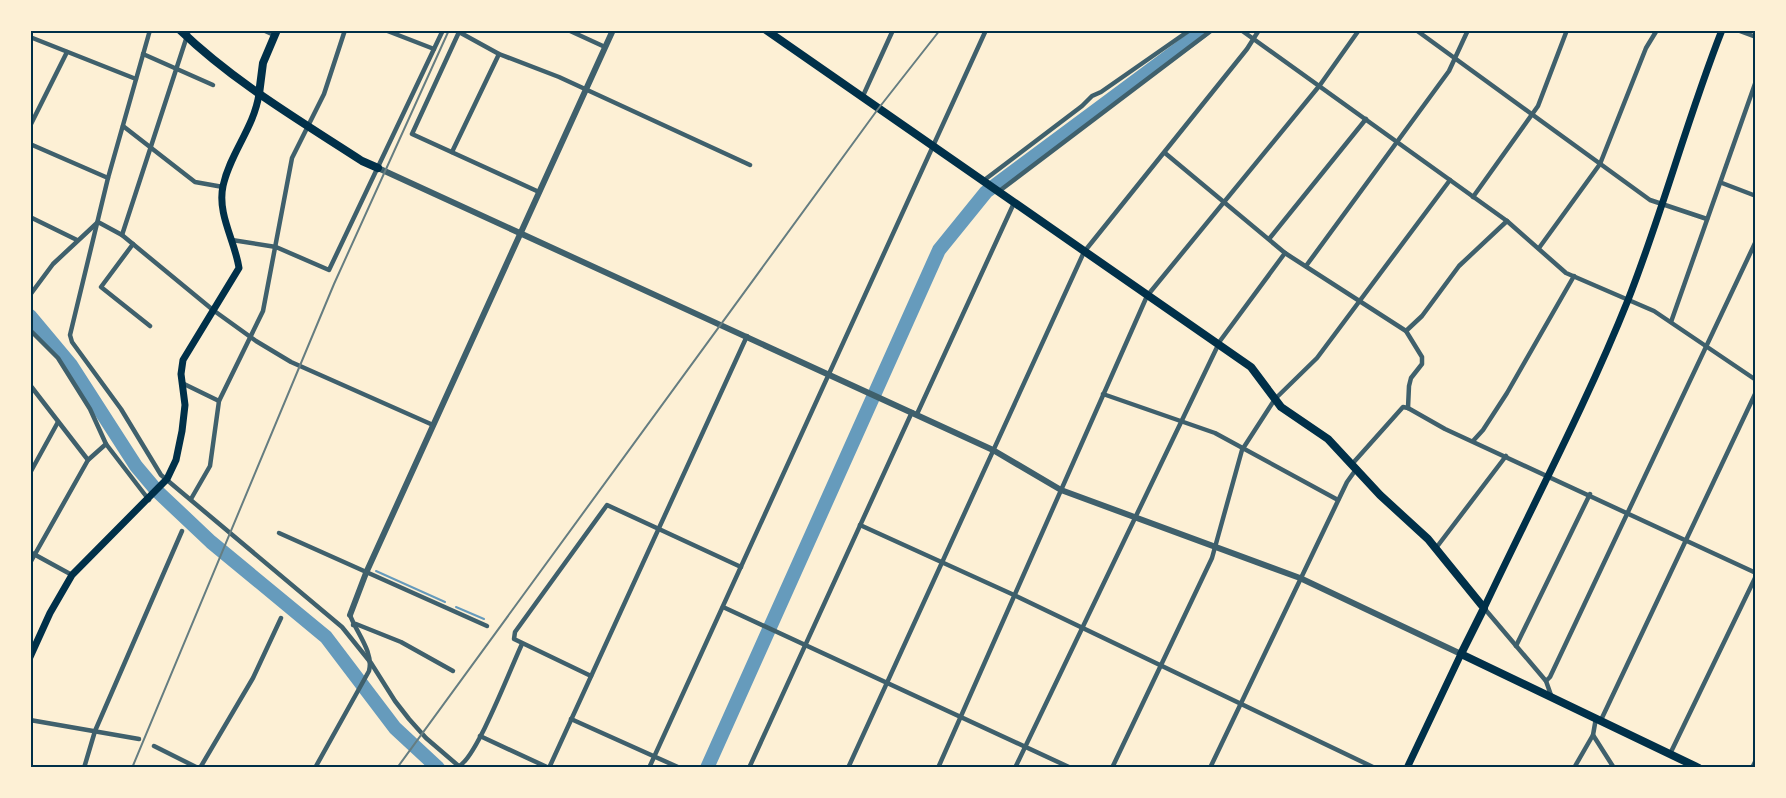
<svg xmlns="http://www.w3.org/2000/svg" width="1786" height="798" font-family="Karla,sans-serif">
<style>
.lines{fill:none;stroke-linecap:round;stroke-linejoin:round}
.stream{stroke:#669bbc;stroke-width:2}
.river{stroke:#669bbc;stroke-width:14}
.minor{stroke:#3f606c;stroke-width:4.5}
.tertiary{stroke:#3f606c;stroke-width:6}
.secondary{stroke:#003049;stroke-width:7}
.primary{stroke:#003049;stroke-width:8}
.rail{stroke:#657d81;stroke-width:2}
.neatline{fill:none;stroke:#003049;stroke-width:2}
</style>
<rect width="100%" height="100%" fill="#fdf0d5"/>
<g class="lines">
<g class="stream">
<polyline points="376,571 445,602"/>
<polyline points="456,607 484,619"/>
</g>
<g class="river">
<polyline points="30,316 71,365 136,466 157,491 211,542 326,637 395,728 438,768"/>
<polyline points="707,768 939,250 986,192 1204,30"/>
</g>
<g class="minor">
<polyline points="150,30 108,178 70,335 72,342 121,409 161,475 342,627 371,663 395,701 409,719 426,738 461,768"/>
<polyline points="263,30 274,35"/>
<polyline points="385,30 434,49"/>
<polyline points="568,30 605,47"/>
<polyline points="1241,30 1507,221 1566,273 1654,311 1756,380"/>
<polyline points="1416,30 1650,200 1707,219"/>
<polyline points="1737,30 1756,37"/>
<polyline points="459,32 499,54 559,77 750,165"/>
<polyline points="459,32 412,134 539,192"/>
<polyline points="30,37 136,79"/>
<polyline points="143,54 213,85"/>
<polyline points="862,98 893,30"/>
<polyline points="30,126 67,52"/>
<polyline points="123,126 195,182 223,187"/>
<polyline points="30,144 108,178"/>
<polyline points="452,152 499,54"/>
<polyline points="1165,153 1285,253 1406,331 1422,357 1422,364 1411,378 1409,386 1408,408"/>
<polyline points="983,181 1082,106 1092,96 1101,92 1190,30"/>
<polyline points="1722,183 1756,196"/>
<polyline points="998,192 1212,30"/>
<polyline points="1473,197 1538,106 1567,30"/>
<polyline points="30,217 77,240"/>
<polyline points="98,222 122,235 213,310 256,341 291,362 433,425"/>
<polyline points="122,235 189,30"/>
<polyline points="1269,239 1366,119"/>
<polyline points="232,240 276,247 329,270 443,30"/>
<polyline points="133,244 101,287 150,326"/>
<polyline points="1539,248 1600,164 1646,48 1657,30"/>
<polyline points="1306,266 1449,71 1468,30"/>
<polyline points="30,295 53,264 98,222"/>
<polyline points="1671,322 1756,81"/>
<polyline points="30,330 58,358 90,409 106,444 149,500"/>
<polyline points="1406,331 1422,316 1459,266 1507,221"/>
<polyline points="182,383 219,401"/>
<polyline points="30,385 88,460"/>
<polyline points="1103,394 1215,433 1338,500"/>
<polyline points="1408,408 1445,429 1756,573"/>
<polyline points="917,414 1014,203"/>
<polyline points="1473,441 1483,430 1507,393 1574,276"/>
<polyline points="1353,463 1403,407 1408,408"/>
<polyline points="30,473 58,422"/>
<polyline points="191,499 210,466 219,401 263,311 292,158 324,94 345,30"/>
<polyline points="860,525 1014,595 1375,768"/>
<polyline points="279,533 487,626"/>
<polyline points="1436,548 1506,456"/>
<polyline points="30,552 72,575"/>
<polyline points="30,563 88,460 106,444"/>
<polyline points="723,607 1071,768"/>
<polyline points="1484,608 1546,681 1552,698"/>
<polyline points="353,625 356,624 401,642 453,671"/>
<polyline points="1516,646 1590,494"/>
<polyline points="591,676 514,639 515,632 607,505 741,567"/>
<polyline points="1546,681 1550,677 1756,241"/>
<polyline points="1596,718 1593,735 1614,768"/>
<polyline points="571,719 680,768"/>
<polyline points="30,720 139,739"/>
<polyline points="1601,720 1756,392"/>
<polyline points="480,736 549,768 747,336"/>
<polyline points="154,746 198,768"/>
<polyline points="1670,754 1756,576"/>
<path d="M459 766C477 757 511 667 522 644"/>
<polyline points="84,768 95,731 182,531"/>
<polyline points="200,768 253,678 281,618"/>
<path d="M315 768 369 671C374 652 356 632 350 615"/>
<polyline points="649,768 986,30"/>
<polyline points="749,768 912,412"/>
<polyline points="848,768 1084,252 1247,49 1259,30"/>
<polyline points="938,768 1147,296 1320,85 1359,30"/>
<polyline points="1015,768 1220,341 1285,253"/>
<polyline points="1112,768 1212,558 1242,450 1275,399 1317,358 1450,180"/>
<polyline points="1210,768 1347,482 1357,468"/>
<polyline points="1574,768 1593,735"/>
<polyline points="1752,768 1756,760"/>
</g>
<g class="tertiary">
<polyline points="378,168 993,450 1061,490 1300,578 1461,654"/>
<polyline points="350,615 366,573 613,30"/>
</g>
<g class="secondary">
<path d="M1484 608C1532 506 1586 405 1628 300 1663 211 1687 119 1722 30"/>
<path d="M30 657 50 613 72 575 167 479 176 460 182 431 185 405 181 374 183 360 239 268C235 241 217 214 223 186 230 153 254 128 259 94"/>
<polyline points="1407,768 1461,654"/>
</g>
<g class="primary">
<path d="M180 30C234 82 299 120 362 161L378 168"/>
<polyline points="766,30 1251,367 1281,407 1328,439 1380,495 1428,539 1484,608 1461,654 1699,768"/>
<polyline points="259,94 263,63 277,30"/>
</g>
<g class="rail">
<polyline points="132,768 334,284 449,30"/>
<polyline points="397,768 878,109 940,30"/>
</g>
</g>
<rect width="1786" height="798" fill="none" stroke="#fdf0d5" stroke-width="63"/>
<rect x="32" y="32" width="1722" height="734" class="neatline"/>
</svg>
